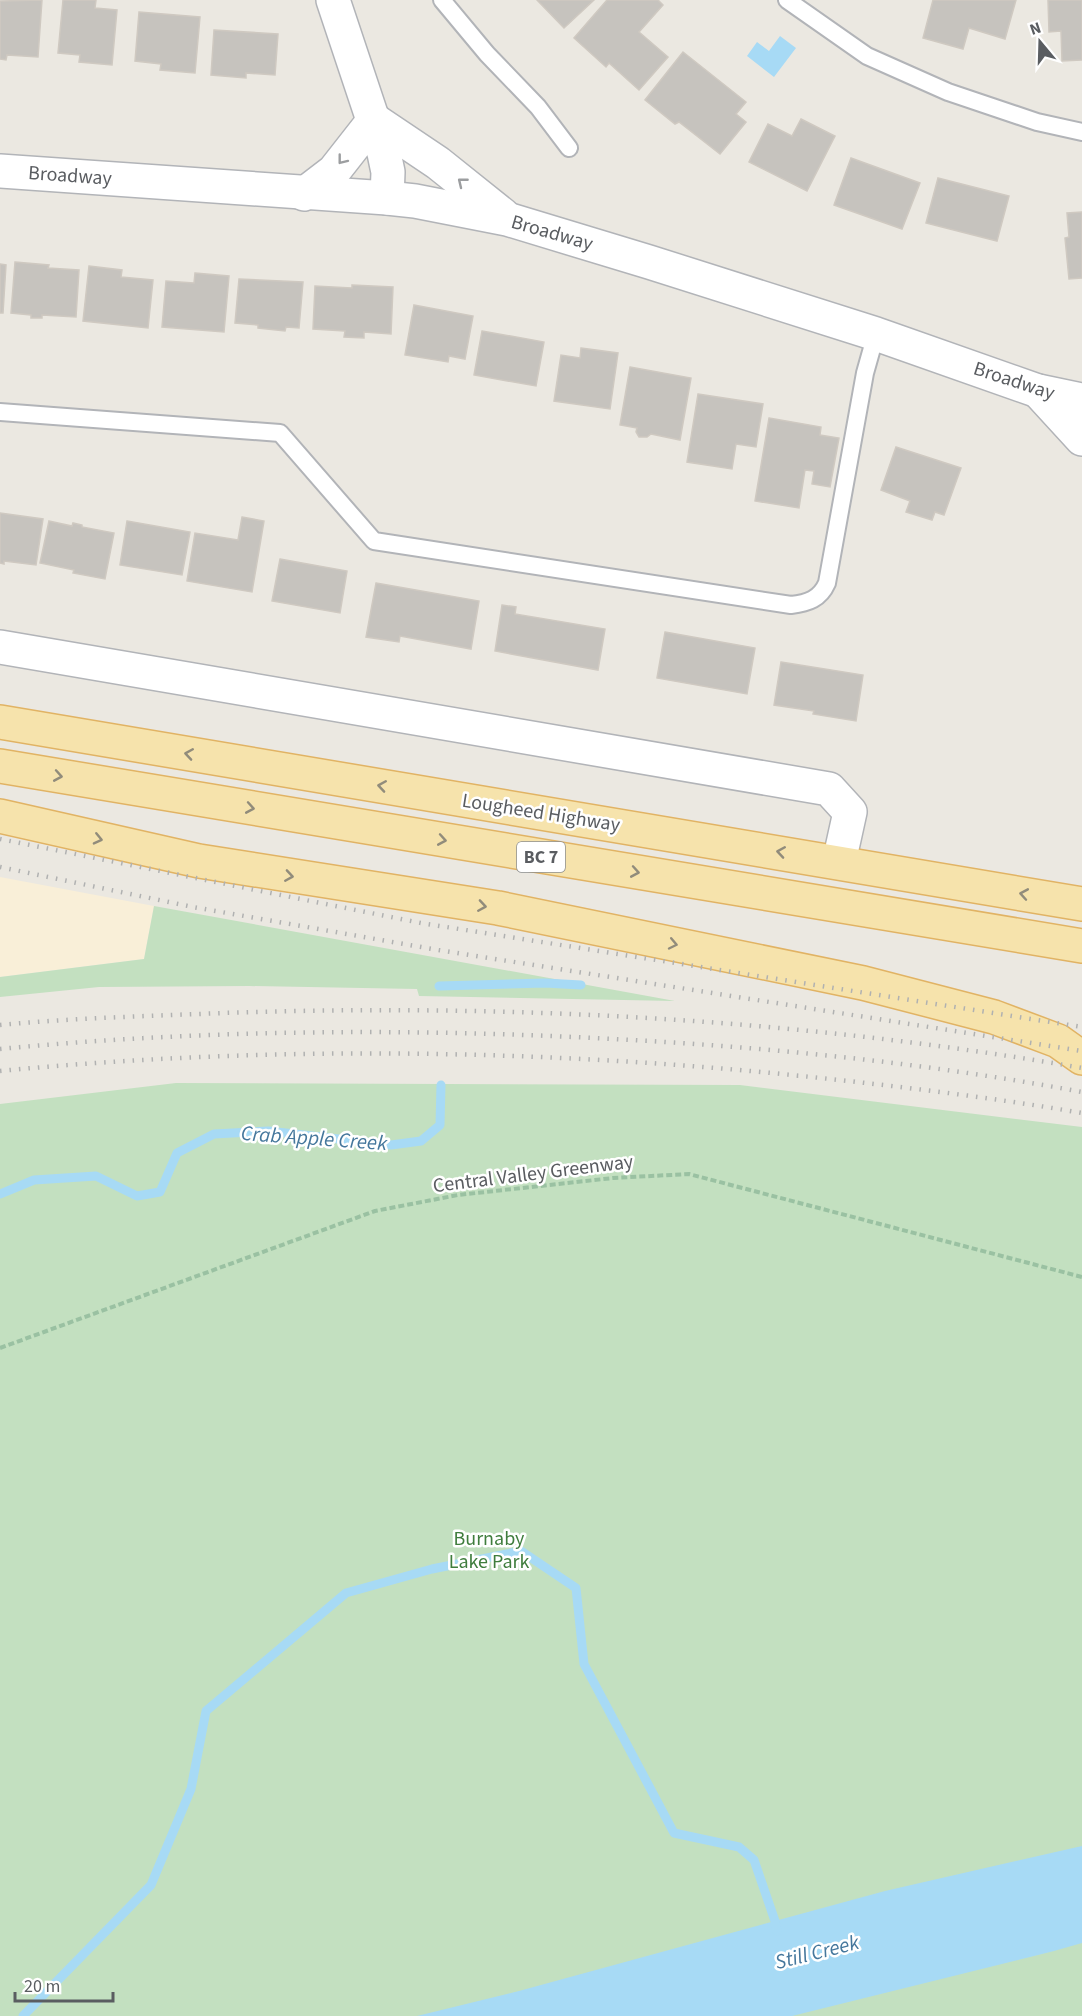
<svg xmlns="http://www.w3.org/2000/svg" width="1082" height="2016" font-family="'Source Sans 3',sans-serif">
<style>
.commercial{fill:#f9efd8}
.green{fill:#c3e0c0}
.water{fill:#a7daf5}
.lines{fill:none;stroke-linecap:round;stroke-linejoin:round}
.stream{stroke:#a7daf5;stroke-width:9}
.building{fill:#c6c3be;stroke:#cfc9c1;stroke-width:1.5}
.service-casing{stroke:#b2b4b8;stroke-width:20}
.minor-casing{stroke:#b2b4b8;stroke-width:36}
.tertiary-casing{stroke:#b2b4b8;stroke-width:36}
.primary-casing{stroke:#e1b364;stroke-width:36}
.path{stroke:#9ac1a2;stroke-width:4;stroke-dasharray:6 3;stroke-linecap:butt}
.service{stroke:#fff;stroke-width:16}
.minor{stroke:#fff;stroke-width:33}
.tertiary{stroke:#fff;stroke-width:33}
.primary{stroke:#f6e3ac;stroke-width:33}
.rail{stroke:#b0b1b1;stroke-width:4.5;stroke-dasharray:1.5 8;stroke-linecap:butt}
.oneway{stroke:#9c9ea0}
.oneway2{stroke:#918c7b}
.labels{text-anchor:middle;dominant-baseline:central;stroke-width:5;stroke-linejoin:round;paint-order:stroke}
.shield{fill:#fff;stroke:#8c8e90;stroke-width:1.5}
.shield-label{font-size:18px;font-weight:bold;fill:#5a5d61}
.street-label{font-size:20px;fill:#5a5d61;stroke:#fff}
.park-label{font-size:20px;fill:#3f7d3d;stroke:#fff}
.water-label{font-size:21px;font-style:italic;fill:#45779c;stroke:#fff}
</style>
<rect width="100%" height="100%" fill="#ebe8e1"/>
<polygon class="commercial" points="0,877 154,906 144,959 0,977"/>
<g class="green">
<polygon points="154,906 675,1001 419,996 417,989 249,986 99,987 0,997 0,977 144,959"/>
<polygon points="176,1083 740,1085 1082,1127 1082,2016 0,2016 0,1104"/>
</g>
<g class="water">
<polygon points="780,36 796,48 774,77 747,56 757,42 769,51"/>
<polygon points="1082,1846 1082,1943 1054,1951 792,2016 417,2016 519,1991 885,1891"/>
</g>
<g class="lines">
<g class="stream">
<polyline points="439,986 545,983 581,985"/>
<polyline points="0,1194 34,1180 96,1176 137,1196 160,1192 177,1153 214,1134 268,1131 391,1145 421,1141 440,1125 441,1085"/>
<polyline points="23,2016 151,1885 191,1789 206,1711 346,1593 432,1569 521,1551 576,1588 584,1664 674,1833 739,1847 754,1860 775,1921 777,1931"/>
</g>
</g>
<g class="building">
<polygon points="42,0 38,57 7,55 6,60 0,59 0,1"/>
<polygon points="63,0 96,0 95,8 117,10 112,65 79,62 80,55 58,53"/>
<polygon points="537,0 594,0 564,28"/>
<polygon points="607,0 658,0 663,5 639,32 668,57 639,90 609,63 606,67 574,38"/>
<polygon points="933,0 1016,0 1005,39 969,28 963,49 923,38"/>
<polygon points="1048,0 1082,0 1082,60 1062,61 1061,31 1049,32"/>
<polygon points="139,12 200,17 195,73 160,70 161,64 135,61"/>
<polygon points="214,30 278,34 275,75 246,73 246,78 211,75"/>
<polygon points="683,52 746,102 736,114 746,122 720,154 679,122 675,124 645,100"/>
<polygon points="801,119 835,136 807,191 749,162 768,124 792,136"/>
<polygon points="851,158 920,183 902,229 834,205"/>
<polygon points="938,178 1009,196 997,241 926,223"/>
<polygon points="1082,212 1082,278 1069,279 1065,238 1069,237 1067,213"/>
<polygon points="15,262 49,265 48,268 79,270 76,317 42,315 42,318 31,318 31,315 11,313"/>
<polygon points="0,264 6,265 3,313 0,313"/>
<polygon points="89,266 122,270 121,277 153,280 148,328 83,321"/>
<polygon points="195,273 229,276 224,332 162,327 166,281 194,283"/>
<polygon points="239,279 303,282 299,328 286,327 285,331 258,328 258,325 235,323"/>
<polygon points="352,285 393,287 391,334 364,332 364,338 344,337 345,331 313,329 315,286 352,288"/>
<polygon points="414,305 473,316 465,359 449,356 448,362 405,355"/>
<polygon points="482,331 544,342 536,386 474,375"/>
<polygon points="581,348 618,353 610,409 554,401 561,355 580,358"/>
<polygon points="630,367 691,378 680,440 651,434 647,437 639,437 636,432 637,428 620,425"/>
<polygon points="698,394 763,404 756,447 736,444 732,469 687,462"/>
<polygon points="769,418 821,427 820,435 839,438 830,487 812,484 814,471 805,470 799,508 755,501"/>
<polygon points="896,447 961,468 944,515 935,512 932,520 906,512 910,501 881,490"/>
<polygon points="0,513 43,519 36,565 4,561 4,564 0,563"/>
<polygon points="242,517 264,521 252,592 187,581 195,533 238,540"/>
<polygon points="49,521 72,526 73,523 82,525 82,527 114,533 105,579 73,573 74,570 40,563"/>
<polygon points="127,521 190,532 182,575 120,565"/>
<polygon points="280,559 347,571 340,613 272,601"/>
<polygon points="376,583 479,601 471,649 400,636 399,642 366,637"/>
<polygon points="502,605 516,607 515,614 605,629 598,670 495,651"/>
<polygon points="665,632 755,648 747,694 657,678"/>
<polygon points="781,662 863,675 856,721 813,714 814,711 774,705"/>
</g>
<g class="lines">
<defs>
<g id="service">
<polyline points="442,0 487,54 538,107 569,148"/>
<polyline points="787,0 867,56 948,92 1037,122 1082,132"/>
<path d="M0 412 280 433 374 541 791 605C808 603 820 599 827 583L865 373 876 334"/>
</g>
<polyline id="minor" points="0,647 829,789 850,812 839,862"/>
<g id="tertiary">
<polyline points="333,0 384,153 388,172 387,198"/>
<polyline points="374,120 438,163 503,215"/>
<polyline points="0,171 387,198 415,201 507,219 649,262 876,334 1038,391 1082,400"/>
<polyline points="304,194 334,171 374,120"/>
<polyline points="1038,391 1082,439"/>
</g>
<g id="primary">
<polyline points="0,722 1082,904"/>
<polyline points="0,766 1082,946"/>
<polyline points="0,816 199,861 498,908 863,983 994,1017 1058,1041 1082,1058"/>
</g>
</defs>
<use href="#service" class="service-casing"/>
<use href="#minor" class="minor-casing"/>
<use href="#tertiary" class="tertiary-casing"/>
<use href="#primary" class="primary-casing"/>
<polyline class="path" points="0,1348 375,1211 458,1195 613,1178 689,1174 1082,1277"/>
<use href="#service" class="service"/>
<use href="#minor" class="minor"/>
<use href="#tertiary" class="tertiary"/>
<use href="#primary" class="primary"/>
<g class="rail">
<polyline points="0,839 421,923 1082,1027"/>
<polyline points="0,867 193,907 438,950 1082,1051"/>
<path d="M0 1025C74 1018 149 1016 223 1013 510 1003 799 1019 1082 1068"/>
<path d="M0 1049C197 1030 397 1028 594 1038 758 1046 921 1062 1082 1092"/>
<path d="M0 1071C279 1044 561 1049 839 1080 920 1089 1001 1099 1082 1113"/>
</g>
</g>
<defs><path id="oneway-chevron" d="M-2-3.5L2.5 0L-2 3.5" fill="none" stroke-width="1.6" stroke-linecap="round" stroke-linejoin="round" transform="scale(1.5)"/></defs>
<g class="oneway">
<use href="#oneway-chevron" transform="translate(342 160) rotate(128)"/>
<use href="#oneway-chevron" transform="translate(462 182) rotate(-141)"/>
</g>
<g class="oneway2">
<use href="#oneway-chevron" transform="translate(189 754) rotate(-171)"/>
<use href="#oneway-chevron" transform="translate(58 776) rotate(10)"/>
<use href="#oneway-chevron" transform="translate(382 786) rotate(-171)"/>
<use href="#oneway-chevron" transform="translate(250 808) rotate(10)"/>
<use href="#oneway-chevron" transform="translate(98 839) rotate(13)"/>
<use href="#oneway-chevron" transform="translate(442 840) rotate(10)"/>
<use href="#oneway-chevron" transform="translate(781 852) rotate(-171)"/>
<use href="#oneway-chevron" transform="translate(635 872) rotate(10)"/>
<use href="#oneway-chevron" transform="translate(289 876) rotate(9)"/>
<use href="#oneway-chevron" transform="translate(1024 894) rotate(-170)"/>
<use href="#oneway-chevron" transform="translate(482 906) rotate(9)"/>
<use href="#oneway-chevron" transform="translate(673 944) rotate(12)"/>
</g>
<g class="labels">
<rect class="shield" x="517" y="842" width="48" height="30" rx="4.5"/>
<g class="shield-label">
<text x="541" y="857">BC 7</text>
</g>
<g class="street-label">
<text transform="translate(70 176) rotate(4)">Broadway</text>
<text transform="translate(552 233) rotate(16)">Broadway</text>
<text transform="translate(1014 381) rotate(18)">Broadway</text>
<text transform="translate(541 813) rotate(9)">Lougheed Highway</text>
<text transform="translate(533 1174) rotate(-7)">Central Valley Greenway</text>
</g>
<g class="park-label">
<text x="489" y="1539">Burnaby<tspan x="489" dy="23">Lake Park</tspan></text>
</g>
<g class="water-label">
<text transform="translate(314 1138) rotate(4)">Crab Apple Creek</text>
<text transform="translate(817 1952) rotate(-14)">Still Creek</text>
</g>
</g>
<g transform="translate(1040 42) rotate(341)" stroke="#ffffff" stroke-width="4.5" paint-order="stroke">
<path d="M0-4.5L10 22L0 15L-10 22Z" fill="#5a5d61"/>
<text y="-9" font-size="16" font-weight="bold" text-anchor="middle" fill="#5a5d61">N</text>
</g>
<path d="M15 1992v9h98v-9" fill="none" stroke="#5a5d61" stroke-width="3"/>
<text x="24" y="1992" font-size="18" fill="#5a5d61" stroke="#ffffff" stroke-width="4.5" paint-order="stroke">20 m</text>
</svg>
